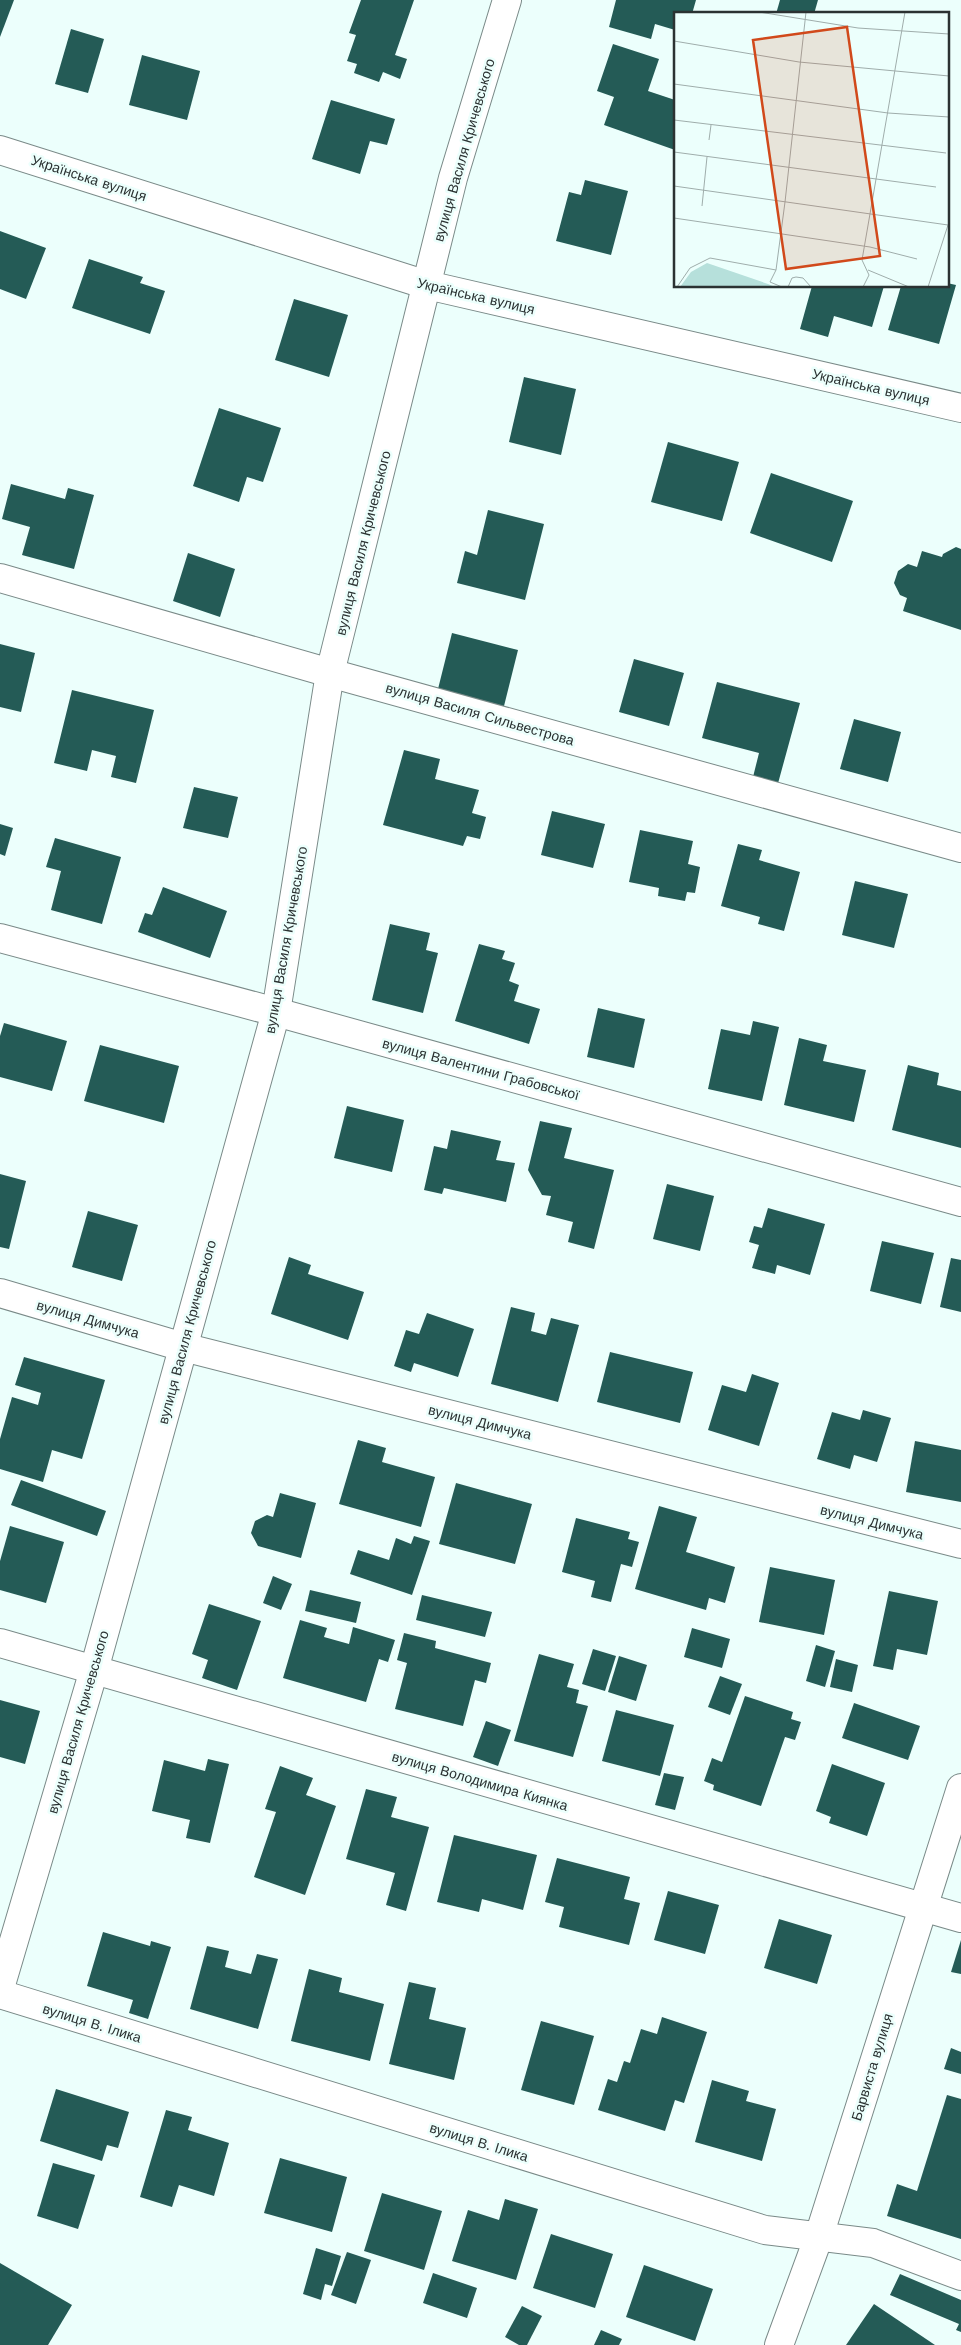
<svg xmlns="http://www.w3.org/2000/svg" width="961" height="2345" font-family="'Work Sans',sans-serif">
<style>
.building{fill:#245b56}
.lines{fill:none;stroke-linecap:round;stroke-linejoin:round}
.street-casing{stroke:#7a8a88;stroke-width:30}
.street{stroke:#fff;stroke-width:28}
.labels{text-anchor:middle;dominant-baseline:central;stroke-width:5;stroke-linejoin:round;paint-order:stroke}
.street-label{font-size:14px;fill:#2b3232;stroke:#ecfffc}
.inset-road{fill:none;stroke:#9fadab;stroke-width:1}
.view{fill:#d1491b;fill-opacity:0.15;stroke:#d1491b;stroke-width:2.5}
.inset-edge{fill:none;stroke:#2b3232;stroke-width:2.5}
</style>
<rect width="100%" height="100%" fill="#ecfffc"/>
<g class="building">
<polygon points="0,0 14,0 0,37"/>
<polygon points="361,0 414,0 395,55 407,59 400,79 383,72 379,82 354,73 357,64 347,61 356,35 349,33"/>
<polygon points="616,0 696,0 692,14 675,14 675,30 655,24 651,39 609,27"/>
<polygon points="780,0 818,0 814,14 776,14"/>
<polygon points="71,29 104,39 88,93 55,84"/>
<polygon points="613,44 659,59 648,91 675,100 675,150 604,125 614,97 597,91"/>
<polygon points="142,55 200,71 187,120 129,105"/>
<polygon points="331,100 395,119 387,145 370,141 360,174 312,159"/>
<polygon points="585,180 628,191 611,255 556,241 569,192 581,195"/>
<polygon points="0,231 46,248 26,299 0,289"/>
<polygon points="89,259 143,277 140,283 165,291 150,334 72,308"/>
<polygon points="947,283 956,285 939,344 888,330 901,286 947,286"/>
<polygon points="812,286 884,286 872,327 834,316 828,337 800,329"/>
<polygon points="294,299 348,315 329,377 275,360"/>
<polygon points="524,377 576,389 561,455 509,442"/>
<polygon points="219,408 281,428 263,482 247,477 239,502 193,486"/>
<polygon points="668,442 739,462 722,521 651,502"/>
<polygon points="771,473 853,501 832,562 750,533"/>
<polygon points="11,484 65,499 68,488 94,495 74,569 22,555 30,527 2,519"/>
<polygon points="488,510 544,524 525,600 457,583 465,551 477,555"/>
<polygon points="956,547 961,549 961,630 903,611 907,598 900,595 894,583 898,571 908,564 917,567 922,551 942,557 943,554"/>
<polygon points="188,553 235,569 220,617 173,601"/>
<polygon points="452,633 518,650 502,714 436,697"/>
<polygon points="0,644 35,653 21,712 0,707"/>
<polygon points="634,659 684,673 669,726 619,712"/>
<polygon points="717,682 800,703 777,787 752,781 759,753 702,738"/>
<polygon points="72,690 154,710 136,783 111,777 116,756 92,750 87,771 54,763"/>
<polygon points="854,719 901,732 888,782 840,769"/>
<polygon points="404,750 440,759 435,779 479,790 472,813 486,817 480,839 467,836 463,846 383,825"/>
<polygon points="194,787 238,797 228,838 183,828"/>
<polygon points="552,811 605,824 593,868 541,855"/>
<polygon points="0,824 13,828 5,856 0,854"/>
<polygon points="640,830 693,841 688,864 700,867 695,893 687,892 685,901 658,896 659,888 629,882"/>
<polygon points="55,838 121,857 102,924 51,910 61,871 46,867"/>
<polygon points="738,844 762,850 759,860 800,872 784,931 758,924 760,917 721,906"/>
<polygon points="855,881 908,894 894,948 842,935"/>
<polygon points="163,887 227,911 210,958 138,932 145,913 152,915"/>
<polygon points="390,924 430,933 426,950 438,953 423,1013 372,1000"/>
<polygon points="479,944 505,951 502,959 515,963 509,981 519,985 514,1001 540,1009 529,1044 455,1021"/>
<polygon points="598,1008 645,1019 634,1068 587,1057"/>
<polygon points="753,1021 779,1027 762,1101 708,1089 721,1029 750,1035"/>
<polygon points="4,1023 67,1041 52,1091 0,1077 0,1036"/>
<polygon points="799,1038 827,1045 823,1061 866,1070 854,1122 784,1105"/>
<polygon points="100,1045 179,1066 164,1123 84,1101"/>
<polygon points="908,1065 939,1073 937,1085 961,1091 961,1148 892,1130"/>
<polygon points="347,1106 404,1120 392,1172 334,1158"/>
<polygon points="540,1121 572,1128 564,1158 614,1170 594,1249 568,1242 573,1222 546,1215 551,1196 542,1195 528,1170"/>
<polygon points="451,1130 501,1141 496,1160 515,1163 506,1202 444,1188 442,1194 424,1190 434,1146 447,1149"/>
<polygon points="0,1174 26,1181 9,1249 0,1247"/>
<polygon points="667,1184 714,1196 700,1251 653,1239"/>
<polygon points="768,1208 825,1224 810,1275 777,1265 775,1274 752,1268 759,1245 749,1242 754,1226 762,1228"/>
<polygon points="88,1211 138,1225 122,1281 72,1267"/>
<polygon points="882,1241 934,1253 921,1304 870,1291"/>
<polygon points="289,1257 311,1265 308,1274 364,1292 348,1340 271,1314"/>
<polygon points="951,1258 961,1260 961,1312 940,1307"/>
<polygon points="511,1307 535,1313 531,1331 546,1335 551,1318 579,1325 558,1402 491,1384"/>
<polygon points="427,1313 474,1329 458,1377 414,1363 411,1372 394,1366 406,1330 419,1334"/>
<polygon points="610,1352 693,1372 680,1423 597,1402"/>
<polygon points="24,1357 105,1380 82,1459 52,1450 43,1482 0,1469 0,1439 12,1397 38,1405 41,1393 15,1385"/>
<polygon points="752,1374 779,1383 759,1446 708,1430 722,1385 746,1392"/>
<polygon points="863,1410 891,1418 877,1462 854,1455 850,1469 817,1459 832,1412 860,1420"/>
<polygon points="358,1440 386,1448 382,1462 435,1477 421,1527 339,1504"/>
<polygon points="915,1441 961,1450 961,1502 906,1492"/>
<polygon points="21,1480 106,1511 97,1536 11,1505"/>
<polygon points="456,1483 532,1504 515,1564 439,1544"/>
<polygon points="280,1493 316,1503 301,1558 258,1546 251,1533 255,1521 267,1515 273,1517"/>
<polygon points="659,1506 697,1517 686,1552 735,1567 725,1603 709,1598 706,1610 635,1589"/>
<polygon points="576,1518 630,1532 628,1539 639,1542 632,1567 621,1564 611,1602 591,1597 595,1581 562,1572"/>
<polygon points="10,1526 64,1542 46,1603 0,1590 0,1561"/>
<polygon points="414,1536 430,1541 412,1595 350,1574 358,1550 389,1560 396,1538 411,1544"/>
<polygon points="770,1567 835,1580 824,1635 759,1622"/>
<polygon points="273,1576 292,1584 281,1610 263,1603"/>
<polygon points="310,1590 361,1602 356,1623 305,1611"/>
<polygon points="889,1591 938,1601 927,1655 897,1649 893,1670 873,1666"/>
<polygon points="422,1595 492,1612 485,1637 416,1620"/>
<polygon points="209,1604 261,1621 237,1690 202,1678 208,1660 192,1654"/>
<polygon points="300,1620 327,1628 324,1637 349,1644 353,1627 395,1640 388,1662 379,1659 366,1702 283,1678"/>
<polygon points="692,1628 730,1639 722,1668 684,1657"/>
<polygon points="404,1633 436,1641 435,1648 491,1663 486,1683 475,1680 463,1726 395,1709 407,1663 397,1660"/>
<polygon points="816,1645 835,1651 825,1687 806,1681"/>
<polygon points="593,1649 616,1656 605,1691 582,1684"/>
<polygon points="539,1654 574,1664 567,1687 579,1690 576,1703 588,1706 573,1757 514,1741"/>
<polygon points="619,1656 647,1665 636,1701 608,1692"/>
<polygon points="836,1659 858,1665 852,1692 830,1687"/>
<polygon points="720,1676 742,1684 730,1715 708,1707"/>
<polygon points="745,1696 793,1712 791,1719 801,1722 795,1740 785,1737 761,1806 713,1790 714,1785 704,1781 712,1758 722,1762"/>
<polygon points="0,1700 40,1711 25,1764 0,1757"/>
<polygon points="854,1703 920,1726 908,1760 842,1738"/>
<polygon points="616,1710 674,1725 660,1776 602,1761"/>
<polygon points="486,1721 511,1730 498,1766 473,1757"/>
<polygon points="208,1759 229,1764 210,1843 186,1838 190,1820 152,1811 164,1760 205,1771"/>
<polygon points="832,1764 885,1783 867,1836 829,1823 831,1817 816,1811"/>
<polygon points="280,1766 313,1778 306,1795 336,1806 305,1895 254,1877 276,1812 265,1809"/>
<polygon points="664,1773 684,1777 675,1810 655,1805"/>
<polygon points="366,1789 397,1797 391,1817 429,1827 406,1911 386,1905 395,1873 346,1859"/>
<polygon points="454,1835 537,1855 523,1910 482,1899 479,1912 437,1902"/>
<polygon points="557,1858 630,1877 624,1899 640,1903 629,1945 559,1927 564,1907 545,1902"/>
<polygon points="668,1891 719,1905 705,1954 654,1940"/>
<polygon points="779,1919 832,1935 817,1984 764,1968"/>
<polygon points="103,1932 150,1946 151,1941 171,1947 148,2019 129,2013 133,2000 87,1986"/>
<polygon points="961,1940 961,1974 951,1972"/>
<polygon points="207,1946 229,1951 225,1967 251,1974 257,1954 278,1959 258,2029 190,2009"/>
<polygon points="309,1969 342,1978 339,1992 384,2004 370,2061 291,2041"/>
<polygon points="409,1982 436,1988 429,2019 466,2028 454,2080 389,2064"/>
<polygon points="662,2017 707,2032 684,2103 675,2100 665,2131 598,2110 608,2079 617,2082 624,2061 630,2063 641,2029 657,2034"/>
<polygon points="541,2021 594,2036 574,2105 521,2090"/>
<polygon points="951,2048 961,2052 961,2074 944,2069"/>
<polygon points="712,2080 749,2091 746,2101 776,2109 762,2161 695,2142"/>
<polygon points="56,2089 129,2112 118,2148 107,2145 102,2161 40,2141"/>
<polygon points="947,2095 961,2099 961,2239 887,2216 897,2184 917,2191"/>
<polygon points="166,2110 192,2117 188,2130 229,2143 214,2196 179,2185 172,2207 140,2197"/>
<polygon points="280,2158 347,2177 332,2232 264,2213"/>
<polygon points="53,2163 95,2175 78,2229 37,2216"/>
<polygon points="382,2193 442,2211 424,2270 364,2251"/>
<polygon points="505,2199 538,2209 516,2280 452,2261 468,2210 499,2220"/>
<polygon points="551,2234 613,2254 595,2308 533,2288"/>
<polygon points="316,2248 341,2256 332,2286 325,2284 321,2300 303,2294"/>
<polygon points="347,2252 371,2260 356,2304 331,2295"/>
<polygon points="0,2263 72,2305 48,2345 0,2345"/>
<polygon points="644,2265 713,2289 695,2341 626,2317"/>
<polygon points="433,2273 477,2288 467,2318 423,2303"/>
<polygon points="900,2274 961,2300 961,2332 956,2330 959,2324 890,2295"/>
<polygon points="874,2304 935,2345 846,2345"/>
<polygon points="522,2306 542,2316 527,2345 519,2345 505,2337"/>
<polygon points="601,2330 622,2339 619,2345 594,2345"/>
</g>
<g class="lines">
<defs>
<g id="street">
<polyline points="0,150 427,285 961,408"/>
<polyline points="0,578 330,673 961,848"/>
<polyline points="0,938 276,1012 961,1202"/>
<polyline points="0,1293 183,1347 961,1544"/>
<polyline points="0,1643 961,1918"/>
<polyline points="0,1988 94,1670 276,1012 330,673 453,178 507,0"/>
<polyline points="0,1994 765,2230 873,2243 961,2276"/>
<polyline points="779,2345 819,2236 961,1788"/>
</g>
</defs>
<use href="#street" class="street-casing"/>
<use href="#street" class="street"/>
</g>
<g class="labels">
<g class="street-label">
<text transform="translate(464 150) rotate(-74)">вулиця Василя Кричевського</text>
<text transform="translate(89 178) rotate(18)">Українська вулиця</text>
<text transform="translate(476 296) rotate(13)">Українська вулиця</text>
<text transform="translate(871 387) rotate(13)">Українська вулиця</text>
<text transform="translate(363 543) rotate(-76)">вулиця Василя Кричевського</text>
<text transform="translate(480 714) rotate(16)">вулиця Василя Сильвестрова</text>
<text transform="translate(286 940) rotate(-80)">вулиця Василя Кричевського</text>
<text transform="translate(481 1069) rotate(15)">вулиця Валентини Грабовської</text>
<text transform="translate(88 1319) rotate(16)">вулиця Димчука</text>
<text transform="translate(187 1332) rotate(-75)">вулиця Василя Кричевського</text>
<text transform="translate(480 1422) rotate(14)">вулиця Димчука</text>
<text transform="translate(872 1522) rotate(14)">вулиця Димчука</text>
<text transform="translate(78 1722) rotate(-74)">вулиця Василя Кричевського</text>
<text transform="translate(480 1781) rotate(16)">вулиця Володимира Киянка</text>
<text transform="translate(92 2023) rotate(17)">вулиця В. Ілика</text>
<text transform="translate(872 2067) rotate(-73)">Барвиста вулиця</text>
<text transform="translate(479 2142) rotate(17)">вулиця В. Ілика</text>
</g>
</g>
<g transform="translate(674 12)">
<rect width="275" height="275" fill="#ecfffc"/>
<path d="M33 251 94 272 101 275H6L17 260Z" fill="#b6e0db"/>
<path class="inset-road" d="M85 0 184 16 275 22M0 29 125 50 275 64M0 72 214 101 275 105M0 108 272 141M35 128 37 113M0 140 262 175M0 174 274 213 254 275M28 194 33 145M0 206 196 235 243 247M194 258 235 275M3 275 16 256 36 246 102 258M108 275 96 270 102 258 111 190 132 0M114 275 118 266 122 265 129 266 137 275M189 275 195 263 188 248 231 0"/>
<path class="view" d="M173 15 206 244 112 257 79 28Z"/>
<rect width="275" height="275" class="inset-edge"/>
</g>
</svg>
